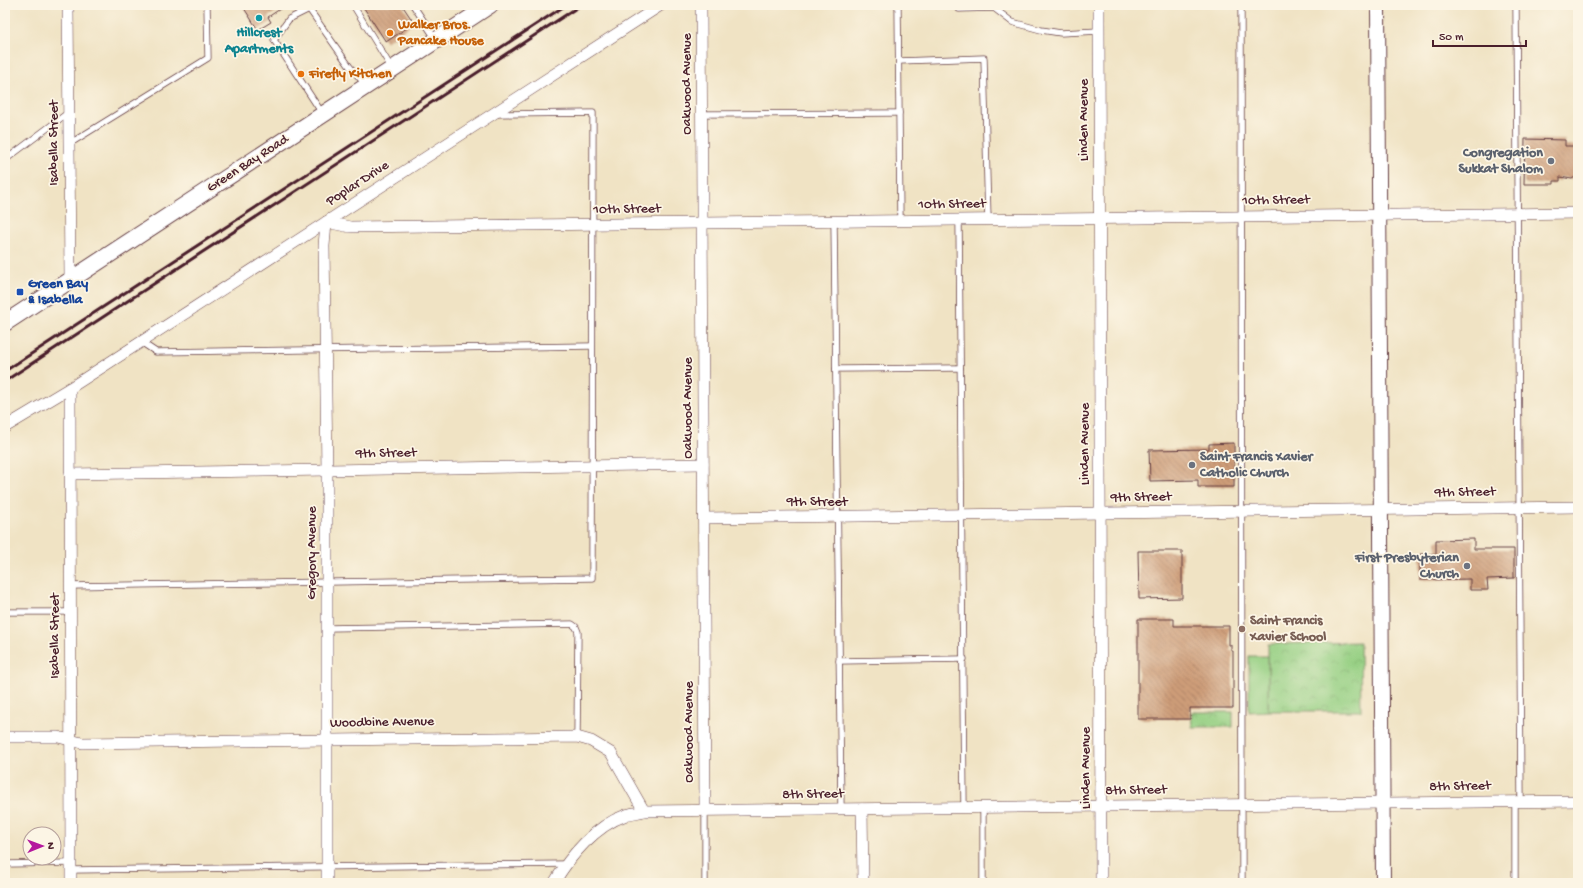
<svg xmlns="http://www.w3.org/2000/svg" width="1583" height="888" font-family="'Gochi Hand',sans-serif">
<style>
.park{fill:url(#park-crowns);stroke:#707858}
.pitch{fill:#97d084;stroke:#707858}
.building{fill:url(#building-back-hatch)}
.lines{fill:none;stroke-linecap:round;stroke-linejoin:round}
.service-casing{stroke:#633c42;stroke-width:7}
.minor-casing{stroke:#633c42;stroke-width:12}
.tertiary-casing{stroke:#633c42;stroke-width:16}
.secondary-casing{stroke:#633c42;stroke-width:18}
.service{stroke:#fff;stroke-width:5.5}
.minor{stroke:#fff;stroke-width:11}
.tertiary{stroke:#fff;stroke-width:14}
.secondary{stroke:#fff;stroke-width:16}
.rail{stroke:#4a1f2b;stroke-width:3}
.culture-dot{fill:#0f9aa8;stroke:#fcf5e5;stroke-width:1.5}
.food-dot{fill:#e8710a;stroke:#fcf5e5;stroke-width:1.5}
.worship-dot{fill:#6b7280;stroke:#fcf5e5;stroke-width:1.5}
.transit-dot{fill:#1a4fb4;stroke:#fcf5e5;stroke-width:1.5}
.education-dot{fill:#8d6e63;stroke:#fcf5e5;stroke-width:1.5}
.labels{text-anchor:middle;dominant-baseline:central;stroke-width:3.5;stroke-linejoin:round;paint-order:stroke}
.food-label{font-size:14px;font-weight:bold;fill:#c56008;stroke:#fcf5e5;text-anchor:start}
.culture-label{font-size:14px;font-weight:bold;fill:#0d838f;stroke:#fcf5e5}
.street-label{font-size:14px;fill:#4a1f2b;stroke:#fcf5e5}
.worship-label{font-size:14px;font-weight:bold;fill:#5b616d;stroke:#fcf5e5;text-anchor:end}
.transit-label{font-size:14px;font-weight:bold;fill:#164399;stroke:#fcf5e5;text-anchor:start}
.education-label{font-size:14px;font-weight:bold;fill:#785e54;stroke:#fcf5e5;text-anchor:start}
</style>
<defs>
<pattern id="park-crowns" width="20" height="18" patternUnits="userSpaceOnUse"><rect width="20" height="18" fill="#97d084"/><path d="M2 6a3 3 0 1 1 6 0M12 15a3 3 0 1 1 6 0" fill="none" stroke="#84b272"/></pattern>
<pattern id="building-back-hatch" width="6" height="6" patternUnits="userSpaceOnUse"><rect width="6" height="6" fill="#ce9d78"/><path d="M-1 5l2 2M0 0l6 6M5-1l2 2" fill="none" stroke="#a97f63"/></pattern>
</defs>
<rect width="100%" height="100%" fill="#fcf5e5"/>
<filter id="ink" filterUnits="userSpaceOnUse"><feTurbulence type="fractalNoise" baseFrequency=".025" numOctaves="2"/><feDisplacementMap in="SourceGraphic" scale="8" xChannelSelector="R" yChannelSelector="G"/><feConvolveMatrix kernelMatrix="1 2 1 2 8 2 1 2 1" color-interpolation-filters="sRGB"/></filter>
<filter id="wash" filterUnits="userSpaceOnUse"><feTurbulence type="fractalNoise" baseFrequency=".012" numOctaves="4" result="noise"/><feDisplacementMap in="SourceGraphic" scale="16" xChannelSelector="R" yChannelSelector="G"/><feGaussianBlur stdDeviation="0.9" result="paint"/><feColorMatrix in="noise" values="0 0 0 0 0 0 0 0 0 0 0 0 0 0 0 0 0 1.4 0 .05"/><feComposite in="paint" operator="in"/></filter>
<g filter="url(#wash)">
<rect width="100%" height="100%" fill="#f0e3c4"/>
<g class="park">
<polygon points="1360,642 1361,711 1268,711 1268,644"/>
<polygon points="1191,712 1233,712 1233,727 1192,727"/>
</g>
<polygon class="pitch" points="1249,656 1268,656 1268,711 1249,712"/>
<g id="blocks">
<g class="building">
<polygon points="242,5 286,5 268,17 271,22 258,30"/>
<polygon points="362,5 402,5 414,23 386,42"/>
<polygon points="1525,139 1565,140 1565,146 1578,146 1578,175 1572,179 1560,177 1560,181 1554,181 1554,184 1524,184"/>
<polygon points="1234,443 1234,487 1198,487 1198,480 1150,481 1149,450 1209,449 1209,444"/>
<polygon points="1474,539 1474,549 1514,549 1514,578 1487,579 1488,590 1470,590 1470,579 1420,580 1420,554 1436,554 1436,540"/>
<polygon points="1138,551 1182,551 1182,598 1139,599"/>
<polygon points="1138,619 1174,619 1174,626 1229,626 1229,645 1231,645 1231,651 1233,651 1233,708 1190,708 1190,719 1138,719"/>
</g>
</g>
</g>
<g filter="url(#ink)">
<use href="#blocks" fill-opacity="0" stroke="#633c42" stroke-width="1"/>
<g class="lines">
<defs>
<g id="service">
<polyline points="353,5 391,67"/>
<polyline points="413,5 435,38"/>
<polyline points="898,5 900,221"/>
<polyline points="1241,5 1242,883"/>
<polyline points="1516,5 1521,802"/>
<polyline points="959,9 994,8 1012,22 1041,30 1061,33 1099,31"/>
<polyline points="899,61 984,58 988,220"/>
<polyline points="322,113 274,40 289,19 309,9 350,67 365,84"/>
<polyline points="702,114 899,113"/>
<polyline points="69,144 208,58 207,5"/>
<polyline points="5,160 69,112"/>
<polyline points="959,221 964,808"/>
<polyline points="834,222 841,809"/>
<polyline points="141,342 156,352 592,346"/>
<polyline points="836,369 960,368"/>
<polyline points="70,586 592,578 593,113 496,114"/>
<polyline points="5,612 70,612"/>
<polyline points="327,628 572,624 576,627 578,632 577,737"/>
<polyline points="839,661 964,659"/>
<polyline points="1515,802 1515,883"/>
<polyline points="705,811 705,883"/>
<polyline points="5,864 71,863"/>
<polyline points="71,870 565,864"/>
<polyline points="983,883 983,808"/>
</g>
<g id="minor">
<polyline points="68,5 70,281"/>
<polyline points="701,5 705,811"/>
<polyline points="1099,5 1101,883"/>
<polyline points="70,388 71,883"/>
<polyline points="5,427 70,388 661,5"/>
<polyline points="70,474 703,464"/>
<polyline points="703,518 1578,507"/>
<polyline points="5,737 58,737 82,743 577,737 591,741 611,753 644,811"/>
<polyline points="862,809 863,883"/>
<path d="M327 883V471L324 246 326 222 350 227C760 225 1169 217 1578 213"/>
<path d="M554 883C570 856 595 826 626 815 631 813 638 813 644 811L1578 801"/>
</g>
<polyline id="tertiary" points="1378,5 1383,883"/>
<polyline id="secondary" points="5,323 490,5"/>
</defs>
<use href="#service" class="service-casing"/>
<use href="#minor" class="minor-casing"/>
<use href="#tertiary" class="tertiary-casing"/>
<use href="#secondary" class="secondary-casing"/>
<use href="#service" class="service"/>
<use href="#minor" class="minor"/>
<use href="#tertiary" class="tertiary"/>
<use href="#secondary" class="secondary"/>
<g class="rail">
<polyline points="5,371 566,5"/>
<polyline points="5,381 581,5"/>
</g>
</g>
</g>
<circle class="culture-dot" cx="259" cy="18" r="4"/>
<g class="food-dot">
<circle cx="390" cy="33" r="4"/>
<circle cx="301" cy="74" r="4"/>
</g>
<g class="worship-dot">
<circle cx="1551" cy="161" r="4"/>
<circle cx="1192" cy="465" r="4"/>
<circle cx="1467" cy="566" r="4"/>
</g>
<rect class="transit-dot" x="16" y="288" width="8" height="8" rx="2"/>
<circle class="education-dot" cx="1242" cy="629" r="4"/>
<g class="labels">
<g class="food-label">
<text x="398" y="25">Walker Bros.<tspan x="398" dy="16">Pancake House</tspan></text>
<text x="309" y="74">Firefly Kitchen</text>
</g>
<g class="culture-label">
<text x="259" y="33">Hillcrest<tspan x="259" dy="16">Apartments</tspan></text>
</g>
<g class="street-label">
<text transform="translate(687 84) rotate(-90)">Oakwood Avenue</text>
<text transform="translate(1084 120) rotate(-90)">Linden Avenue</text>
<text transform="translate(54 143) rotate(-90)">Isabella Street</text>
<text transform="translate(248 164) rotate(-33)">Green Bay Road</text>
<text transform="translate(358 184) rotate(-33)">Poplar Drive</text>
<text transform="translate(1276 201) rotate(-1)">10th Street</text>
<text transform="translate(952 205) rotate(-1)">10th Street</text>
<text transform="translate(627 210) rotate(-1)">10th Street</text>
<text transform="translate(688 408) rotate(-90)">Oakwood Avenue</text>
<text transform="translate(1085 444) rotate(-90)">Linden Avenue</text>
<text transform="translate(386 454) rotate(-1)">9th Street</text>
<text transform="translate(1465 493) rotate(-1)">9th Street</text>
<text transform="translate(1141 498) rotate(-1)">9th Street</text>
<text x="817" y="502">9th Street</text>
<text transform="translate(312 553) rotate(-90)">Gregory Avenue</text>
<text transform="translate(55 636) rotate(-90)">Isabella Street</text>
<text transform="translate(382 723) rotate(-1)">Woodbine Avenue</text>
<text transform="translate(689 732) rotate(-90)">Oakwood Avenue</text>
<text transform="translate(1086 768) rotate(-90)">Linden Avenue</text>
<text transform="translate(1460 787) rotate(-1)">8th Street</text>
<text transform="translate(1136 791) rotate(-1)">8th Street</text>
<text transform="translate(813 795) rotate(-1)">8th Street</text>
</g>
<g class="worship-label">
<text x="1543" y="153">Congregation<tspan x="1543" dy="16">Sukkat Shalom</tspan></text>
<text x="1200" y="457" text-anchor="start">Saint Francis Xavier<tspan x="1200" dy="16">Catholic Church</tspan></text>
<text x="1459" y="558">First Presbyterian<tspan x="1459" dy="16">Church</tspan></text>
</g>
<g class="transit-label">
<text x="28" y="284">Green Bay<tspan x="28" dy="16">&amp; Isabella</tspan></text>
</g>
<g class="education-label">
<text x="1250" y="621">Saint Francis<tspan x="1250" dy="16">Xavier School</tspan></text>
</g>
</g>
<rect width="1583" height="888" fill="none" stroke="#fcf5e5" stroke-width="20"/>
<g transform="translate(42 846) rotate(89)"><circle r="19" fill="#fcf5e5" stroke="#b59f9b"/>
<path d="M0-3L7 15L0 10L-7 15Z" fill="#b5179e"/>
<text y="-6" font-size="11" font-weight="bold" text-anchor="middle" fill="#4a1f2b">N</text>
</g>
<path d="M1433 40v6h93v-6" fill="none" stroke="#4a1f2b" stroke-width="2"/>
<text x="1439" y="40" font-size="12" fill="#4a1f2b" stroke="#fcf5e5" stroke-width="3" paint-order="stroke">50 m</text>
</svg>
